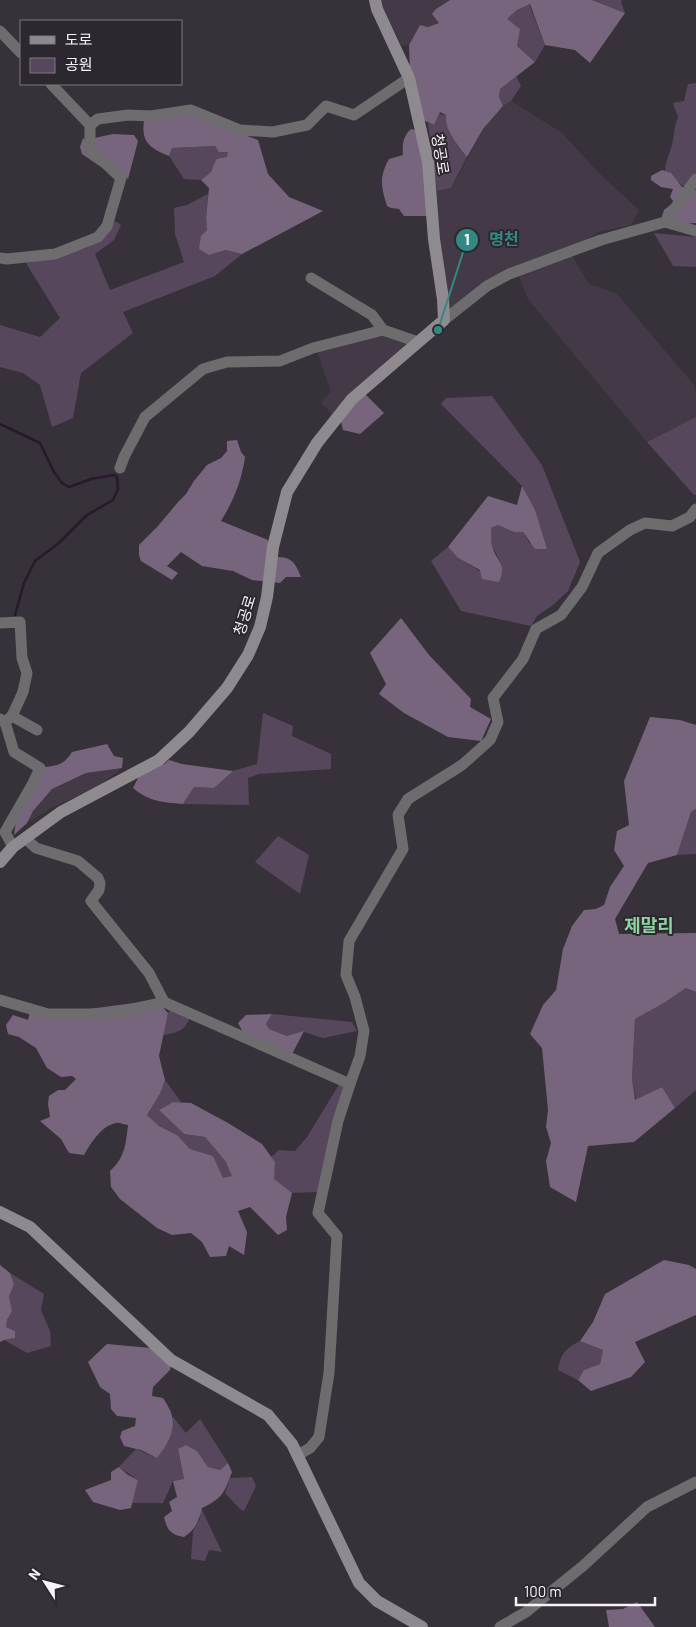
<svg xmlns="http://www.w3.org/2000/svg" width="696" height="1627" font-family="Barlow,'Noto Sans KR',sans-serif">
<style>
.built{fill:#443a47}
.green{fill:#57475d}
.forest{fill:#77657d}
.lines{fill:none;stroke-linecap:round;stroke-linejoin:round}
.stream{stroke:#28192d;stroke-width:2.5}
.street{stroke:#6e6c6f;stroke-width:11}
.secondary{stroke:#8f8a90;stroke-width:12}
.labels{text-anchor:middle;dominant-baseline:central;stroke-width:4;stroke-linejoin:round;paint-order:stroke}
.street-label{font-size:15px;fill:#f6f2f7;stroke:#2d282f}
.quarter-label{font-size:18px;font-weight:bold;fill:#8dd4a3;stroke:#2d282f}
.leader{fill:none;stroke:#328983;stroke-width:2}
.callout-dot{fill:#328983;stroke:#2d282f;stroke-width:2}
.mark-label{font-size:15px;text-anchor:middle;font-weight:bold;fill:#fff}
.callout-label{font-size:16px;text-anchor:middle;font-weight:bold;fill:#328983;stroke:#2d282f;stroke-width:4;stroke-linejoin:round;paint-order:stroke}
</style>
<rect width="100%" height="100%" fill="#373239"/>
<g class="built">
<polygon points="379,0 450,0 436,9 439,23 428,27 420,25 409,45 402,46"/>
<polygon points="511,101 562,133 599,173 639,210 631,225 598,232 581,243 448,312 434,198 437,191 452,188 483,129 503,106"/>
<polygon points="571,254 589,284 616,293 694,385 696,392 696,417 647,442 528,299 518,274"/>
<polygon points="382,333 412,343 333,415 321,402 331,392 317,351"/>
<polygon points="122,768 99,786 51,808 27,823 33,811 52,789 86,773"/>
</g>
<g class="green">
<polygon points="592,0 622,0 621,2 625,13"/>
<polygon points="529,4 545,45 535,62 517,46 507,19 517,10"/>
<polygon points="516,76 521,86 511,101 503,106 499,97 500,89"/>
<path d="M696 83V173L686 187C677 185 674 174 665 171 666 158 671 152 673 140 674 132 675 125 678 117L673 103 684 101 688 84Z"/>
<path d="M439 114 446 115C444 130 458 145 467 157L451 188 437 191 428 123 434 125Z"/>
<polygon points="215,146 228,152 228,157 214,164 211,172 201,180 184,179 169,156 172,148"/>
<polygon points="208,194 206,217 209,255 226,250 242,254 215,276 123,312 133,333 81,373 73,418 52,427 40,385 23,373 0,367 0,325 40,337 60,318 26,263 86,248 115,221 121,225 114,240 95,254 110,290 184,262 175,234 174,208 187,205"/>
<polygon points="654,233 696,237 696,267 673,266"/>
<polygon points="492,396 542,465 580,562 568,591 553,605 537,616 531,626 461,611 431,561 448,547 458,558 480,571 501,563 492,546 491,528 498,525 514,532 523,532 530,544 522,486 441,404 446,398"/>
<polygon points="696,417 696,495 694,495 647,442"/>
<polygon points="263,713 293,726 292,736 331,754 331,769 259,774 248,778 249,805 183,804 194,787 214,788 233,771 257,764"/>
<polygon points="696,809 696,854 677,855 691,812"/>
<polygon points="278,836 309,855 300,894 255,862"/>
<polygon points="686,988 696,992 696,1090 675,1108 662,1087 636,1100 632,1078 635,1019 664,1003"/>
<path d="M171 1009 190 1017C185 1031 177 1033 163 1035L168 1013Z"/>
<polygon points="272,1014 352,1022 357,1031 323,1038 304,1032 287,1036 268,1029 266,1024"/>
<polygon points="165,1080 181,1102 173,1102 159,1110 184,1134 205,1137 226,1162 233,1176 223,1178 212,1156 190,1149 177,1135 159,1126 147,1115 160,1094"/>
<polygon points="340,1083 346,1086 317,1192 292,1193 273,1179 275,1162 271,1157 279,1150 295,1151 307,1137"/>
<polygon points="10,1273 44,1294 41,1310 50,1331 51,1346 27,1353 4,1340 15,1338 15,1331 6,1327 7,1320 12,1311 9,1297 14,1284"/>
<path d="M580 1341 603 1350 600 1364 584 1370 578 1380 558 1370C561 1353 565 1349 580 1341Z"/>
<path d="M173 1417 186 1433 200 1419 228 1463 220 1470 208 1467 197 1451 186 1445 178 1450 184 1479 173 1481 163 1503H132L138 1480 119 1467 136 1449 157 1458C168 1445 172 1433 173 1417Z"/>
<polygon points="252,1477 256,1486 244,1511 240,1509 225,1493 230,1478"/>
<polygon points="201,1508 222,1552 209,1550 205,1561 191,1559 193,1531 200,1519"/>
</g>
<g class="forest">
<path d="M450 0H592L625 13 590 63 575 50 545 45 530 4 517 10 507 19 520 29 517 46 535 62 500 89 499 97 503 106 483 129 467 157C458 145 444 130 446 115L440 112 434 125 423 120 410 74 409 45 420 25 428 27 439 23 432 14 436 9Z"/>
<path d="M187 114 258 140 268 174 289 197 323 211 242 254 226 250 209 255 199 249 201 236 207 230 206 217 209 188 201 180 211 172 214 164 217 159 227 157 228 152H219L215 146 172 148 169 156C150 148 141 143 144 121Z"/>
<path d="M411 129 415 130 425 168 428 216H404L399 209 391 208 387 206C381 186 379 177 389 159L403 155C402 145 403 136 411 129Z"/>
<polygon points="113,134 134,135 138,141 128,179 118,170 104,169 82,154 80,147 83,138 85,140"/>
<polygon points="662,170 671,173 682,187 696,190 696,223 682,224 662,216 664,210 674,202 670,197 673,189 661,187 651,180 651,176"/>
<polygon points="355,392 366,395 384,413 360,434 343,430 338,409"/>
<path d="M237 440 241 452 245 457C242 480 233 502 221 521L268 540V556C289 558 293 556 301 577H286L280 583 252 580 233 571 202 566 181 552 167 566 178 573 172 580 141 561 139 555V545L158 526 179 501 186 494 194 481 207 465 221 458 227 451V441Z"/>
<path d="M522 486 535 510 547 549H535L523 532H514L498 525 491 528C492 534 491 540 492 545 495 561 508 562 499 582L482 579 480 570 458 558 448 547 488 496 517 505Z"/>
<polygon points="401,618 429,655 471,699 470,707 491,719 481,741 448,737 404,713 379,694 386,684 370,653"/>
<polygon points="650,717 680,720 696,725 696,809 691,812 677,855 648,863 615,919 619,934 696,933 696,992 686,988 664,1003 635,1019 632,1078 635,1100 662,1087 675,1108 634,1142 588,1146 576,1202 550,1187 546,1161 551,1143 546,1127 548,1110 542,1048 530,1034 543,1005 556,990 563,949 572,926 584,910 596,909 604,905 610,887 624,866 614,850 617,831 629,825 624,781"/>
<path d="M107 744 114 756 123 758 122 768 86 773 52 789 33 811 27 823 14 835 16 821 44 767C57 766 65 764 72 752Z"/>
<path d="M169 760 182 764 233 771 214 788 194 787 183 804C162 802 150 802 133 788L139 776 157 765H163Z"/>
<path d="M156 1000 168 1013 159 1056 165 1080 160 1094 147 1115 159 1126 177 1135 190 1149 213 1156 223 1178 232 1176 226 1162 205 1137 184 1134 159 1110 173 1102 191 1103 228 1123 262 1144 275 1162 274 1179 292 1193 286 1217 287 1230 278 1235 250 1207 238 1211 247 1232 244 1255 229 1246 226 1256 210 1257 202 1242 191 1233 172 1235 157 1228 120 1199 111 1187 110 1171C125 1158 126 1143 128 1125 124 1125 119 1122 116 1123 101 1126 91 1143 84 1155L69 1153 61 1139 40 1121 50 1117 48 1104 49 1096 58 1090H65L76 1079 72 1076 61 1077 47 1068 36 1048 19 1037 8 1034 6 1025 13 1015 28 1020 30 1012 89 1009Z"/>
<polygon points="272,1014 266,1024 269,1029 287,1036 304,1031 292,1054 244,1034 238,1023 246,1015"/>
<polygon points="664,1260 689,1265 696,1269 696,1315 635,1342 645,1362 631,1377 591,1391 578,1380 584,1370 600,1364 603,1350 580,1341 593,1322 605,1294"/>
<polygon points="0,1265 10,1273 14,1284 9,1297 12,1311 7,1320 6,1327 15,1331 15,1338 4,1340 0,1342"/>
<path d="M107 1344 151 1348 171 1366 170 1370 153 1387 152 1396 163 1398C166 1403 171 1410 172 1416 176 1431 166 1447 157 1458L141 1450 124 1446 120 1437 122 1431 135 1426 136 1418 117 1416 111 1409 110 1394 100 1387 88 1362Z"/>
<path d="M186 1445 197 1451 208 1467 220 1470 228 1463 232 1472C224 1493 223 1498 202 1508 199 1521 196 1529 184 1537 171 1535 167 1530 164 1517L172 1511 169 1502 177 1497 173 1481 184 1479 178 1449Z"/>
<polygon points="119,1467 128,1475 138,1480 131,1508 120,1510 93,1502 85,1490 111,1480 111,1472"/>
<polygon points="637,1602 655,1627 609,1627 606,1610 623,1609"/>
</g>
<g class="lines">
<polyline class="stream" points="0,424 40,443 54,472 62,483 69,487 91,479 114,475 117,477 118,489 113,500 87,515 59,543 35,561 24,583 15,615"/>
<g class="street">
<polyline points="0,31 21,53"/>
<polyline points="90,125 98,119 128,115 151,116 191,110 240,130 273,132 307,125 326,106 354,115 409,78"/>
<polyline points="665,222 696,179"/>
<polyline points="665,222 696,231"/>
<polyline points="0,258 7,259 55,254 98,237 107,226 121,178 90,149 90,125 51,84"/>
<polyline points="311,278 372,315 383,330"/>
<polyline points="444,320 487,286 509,274 601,240 665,222"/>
<polyline points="120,468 124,457 145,417 203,369 227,362 280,361 313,348 383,330 418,342"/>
<polyline points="0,623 20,622 22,658 27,673 23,692 12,716"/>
<polyline points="0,719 5,722 14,752 40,768 32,785 5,832 13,847"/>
<polyline points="6,721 12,716 37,730"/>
<polyline points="25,838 36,848 78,861 98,878 100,883 99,890 91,901 149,973 164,1002 350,1084 360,1056 364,1031 355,997 346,975 349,941 403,849 398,815 408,799 462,765 490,740 498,722 493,698 523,659 536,629 561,615 582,587 598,553 630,530 645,523 672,526 690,517 696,509"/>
<polyline points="0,1000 48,1014 110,1014 164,1002"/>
<polyline points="298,1455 310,1448 319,1437 329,1373 337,1236 318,1213 338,1121 350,1084"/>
<polyline points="500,1627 526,1612 583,1566 647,1507 696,1482"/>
</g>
<g class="secondary">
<polyline points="0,862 13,847 61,812 159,760 189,732 227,688 248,655 260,627 267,597 273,547 287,492 317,443 352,399 444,320 443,299 434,239 428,162 409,78 377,9 375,0"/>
<polyline points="0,1212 30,1227 171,1360 268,1415 292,1444 359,1583 377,1601 422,1627"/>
</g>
</g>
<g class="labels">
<g class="street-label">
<text transform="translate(441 154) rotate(81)">청공로</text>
<text transform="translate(244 615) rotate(-73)">청공로</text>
</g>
<g class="quarter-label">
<text x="649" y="925">제말리</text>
</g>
</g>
<path class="leader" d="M438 330L467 240"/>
<g class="callout-dot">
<circle cx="438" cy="330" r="5"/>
<circle cx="467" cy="240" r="12"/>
</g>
<g class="mark-label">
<text x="467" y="245">1</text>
</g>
<g class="callout-label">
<text x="504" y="245">명천</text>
</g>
<rect x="20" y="20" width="162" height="65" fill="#2d282f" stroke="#7d797f"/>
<rect x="30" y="36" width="25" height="8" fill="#8f8a90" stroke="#7d797f"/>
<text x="65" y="45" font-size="15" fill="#f6f2f7">도로</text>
<rect x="30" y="58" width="25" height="15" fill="#57475d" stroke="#7d797f"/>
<text x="65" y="70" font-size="15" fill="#f6f2f7">공원</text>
<g transform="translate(45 1582) rotate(306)" stroke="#2d282f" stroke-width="4" paint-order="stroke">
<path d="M0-4L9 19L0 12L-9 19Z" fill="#f6f2f7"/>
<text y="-8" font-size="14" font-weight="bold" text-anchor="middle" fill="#f6f2f7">N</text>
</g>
<path d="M516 1597v8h139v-8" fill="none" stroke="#f6f2f7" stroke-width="2.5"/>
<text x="524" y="1597" font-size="15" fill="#f6f2f7" stroke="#2d282f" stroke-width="4" paint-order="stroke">100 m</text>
</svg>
